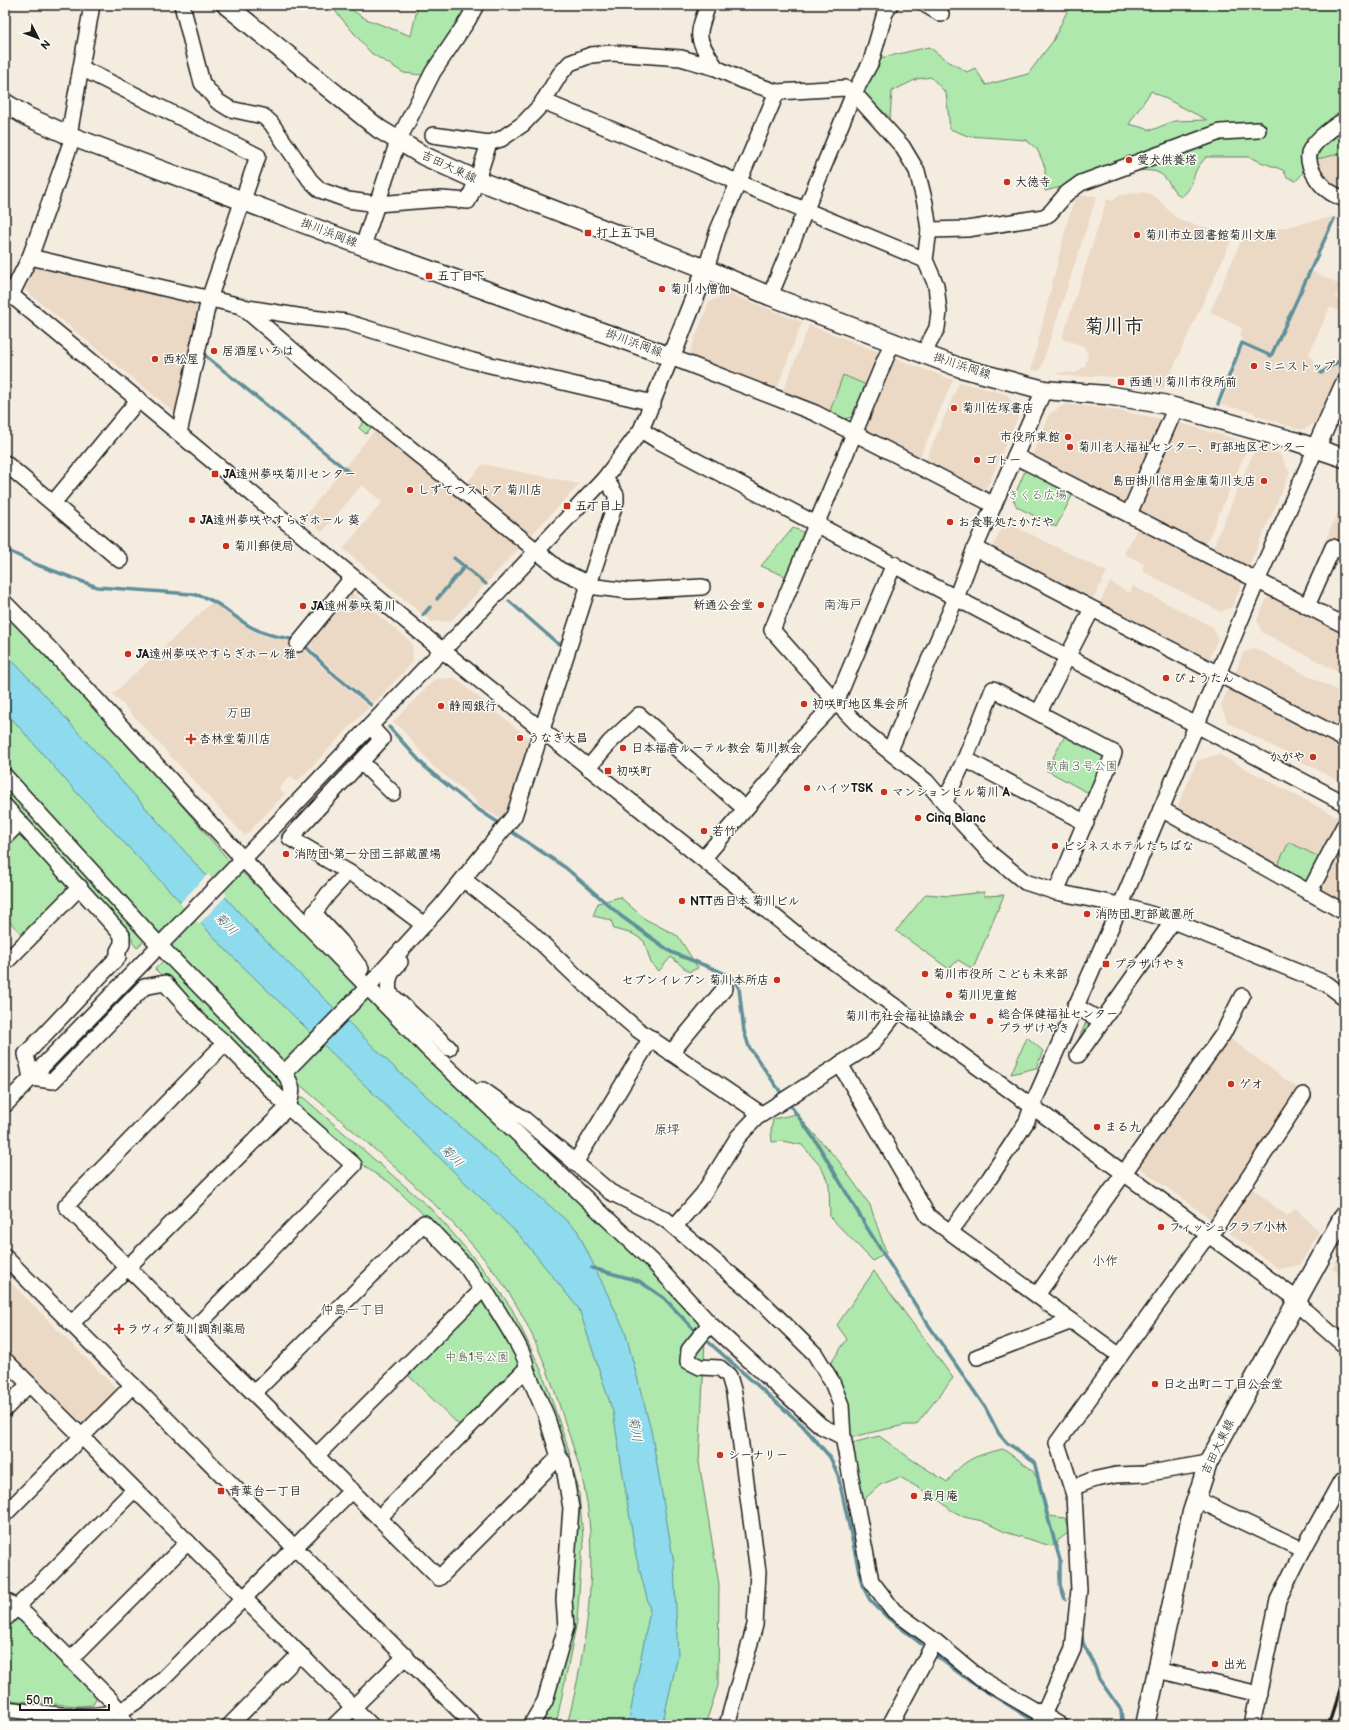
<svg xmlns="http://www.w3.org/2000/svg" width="1349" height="1730" font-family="'Balsamiq Sans','Klee One',sans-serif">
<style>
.built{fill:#ebd9c5}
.green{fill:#aee8ad;stroke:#658264;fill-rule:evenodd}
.water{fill:#8ddbec;stroke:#608f99}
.pier{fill:#f5ece0}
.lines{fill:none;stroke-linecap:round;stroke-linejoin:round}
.stream{stroke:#608f99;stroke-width:3.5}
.minor-casing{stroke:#1c1c1c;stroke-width:18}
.major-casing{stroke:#1c1c1c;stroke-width:21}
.minor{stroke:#fdfcf7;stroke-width:15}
.major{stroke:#fdfcf7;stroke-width:18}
.rail{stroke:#1c1c1c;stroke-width:3}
.poi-dot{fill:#c8321e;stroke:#fdfcf7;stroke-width:1.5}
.labels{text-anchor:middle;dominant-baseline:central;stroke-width:3;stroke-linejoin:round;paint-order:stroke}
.poi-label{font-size:12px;font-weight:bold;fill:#1c1c1c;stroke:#fdfcf7;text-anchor:start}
.street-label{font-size:12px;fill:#1c1c1c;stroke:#fdfcf7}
.park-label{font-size:12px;fill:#485948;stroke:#fdfcf7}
.neighbourhood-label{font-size:13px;fill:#1c1c1c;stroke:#fdfcf7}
.water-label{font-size:13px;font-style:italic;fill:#445f65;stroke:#fdfcf7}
.town-label{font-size:20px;font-weight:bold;fill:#1c1c1c;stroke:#fdfcf7}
</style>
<rect width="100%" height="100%" fill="#f5ece0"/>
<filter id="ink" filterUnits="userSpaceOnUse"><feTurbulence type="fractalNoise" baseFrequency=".025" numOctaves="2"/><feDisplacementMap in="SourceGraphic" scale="8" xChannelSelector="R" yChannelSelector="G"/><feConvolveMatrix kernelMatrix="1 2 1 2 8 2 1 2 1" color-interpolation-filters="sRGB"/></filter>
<g filter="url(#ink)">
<g class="built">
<polygon points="1344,129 1344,194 1326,183 1316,159 1320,148"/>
<polygon points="1140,192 1148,193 1157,198 1173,215 1181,221 1228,233 1231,241 1164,388 1161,390 1129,378 1099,376 1076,377 1057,374 1057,372 1076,373 1085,366 1088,356 1084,346 1062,339 1107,199 1113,201 1120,195"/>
<polygon points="1076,195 1097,196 1040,371 1031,370 1068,219"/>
<polygon points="1333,217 1270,355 1243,341 1239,335 1243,329 1210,312 1240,243 1244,238 1252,234"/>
<polygon points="35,264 205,301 179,416 25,290"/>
<polygon points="1312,271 1341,285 1335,298 1344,302 1344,313 1330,307 1309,354 1322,374 1344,361 1315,423 1305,429 1297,429 1255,415 1254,412 1221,405 1243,346 1272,359"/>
<polygon points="728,293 802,322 777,388 692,356 690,351 709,302"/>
<polygon points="809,325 879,352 881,357 869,386 843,376 830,411 783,391"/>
<polygon points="896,359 953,380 920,457 868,430 865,422 891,361"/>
<polygon points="959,382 1007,394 1019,415 987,487 982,489 926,460"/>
<polygon points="1066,404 1110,409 1161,419 1163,424 1129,504 1124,506 1034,460 1032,455 1049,414"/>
<polygon points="1176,422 1246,442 1248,447 1206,544 1201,545 1140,514 1138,509"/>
<polygon points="378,426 523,544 451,621 432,622 343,549 382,502 362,485 322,532 304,517"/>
<polygon points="1260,446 1280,454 1290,473 1249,566 1245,568 1214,552 1213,547 1255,449"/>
<polygon points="483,464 536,475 580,484 528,538 464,486"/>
<polygon points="1344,498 1344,548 1326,539"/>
<polygon points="1004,521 1107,572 1091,603 995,553 993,548"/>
<polygon points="1139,525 1241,577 1242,583 1232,607 1221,612 1142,571 1144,564 1124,554"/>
<polygon points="1110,582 1130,593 1133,586 1213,627 1218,639 1209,659 1205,661 1098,606"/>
<polygon points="347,589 412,643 413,662 373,704 332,669 306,643"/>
<polygon points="1272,594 1344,631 1344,675 1262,632 1257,620 1268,596"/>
<polygon points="211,603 221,608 251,630 268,637 294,642 301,646 328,673 369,707 297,782 291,776 279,788 285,794 245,836 113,694"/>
<polygon points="1255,648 1344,694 1344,732 1237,678 1235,673 1243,653"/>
<polygon points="455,678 532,741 511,808 504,821 478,805 476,800 434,767 400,727 393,722 435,679"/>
<polygon points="1233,687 1344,744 1344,784 1227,722 1221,705 1228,689"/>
<polygon points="1218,754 1338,817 1340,822 1321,858 1276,868 1178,813 1177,808 1197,761"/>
<polygon points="1344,837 1344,906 1319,892 1318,886"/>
<polygon points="1227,1036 1301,1091 1216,1223 1134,1164"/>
<polygon points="1248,1185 1287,1216 1295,1208 1319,1231 1300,1265 1279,1269 1221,1227"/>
<polygon points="1344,1247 1344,1275 1332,1269"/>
<polygon points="5,1277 115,1387 115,1396 87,1425 77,1425 5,1352"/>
</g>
<g class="green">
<polygon points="330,5 344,5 366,19 411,36 418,5 476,5 422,75 404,73 371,53"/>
<path d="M1070 5H1343L1344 6V110L1306 142 1301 154 1303 173 1296 181 1287 177 1283 170 1261 162 1250 157H1206C1202 162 1197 167 1195 173 1191 183 1191 190 1181 197 1171 191 1169 178 1159 173 1140 163 1068 186 1045 191V168L1042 160 1037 149 1026 140 968 136 950 129 946 93 931 77 917 79 892 91 890 118 862 92 876 59 929 47 946 60 967 72 975 68 986 85 1028 74 1053 41ZM1151 91 1207 120 1174 121 1152 130 1129 124Z"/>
<polygon points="1344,130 1344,158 1341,158 1339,154 1317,159 1321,149"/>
<polygon points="843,375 869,386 857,415 845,419 830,411"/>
<polygon points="359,411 374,424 366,434 359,428 364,421 356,414"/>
<polygon points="1030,470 1074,492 1056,527 1017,507 1013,499 1025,471"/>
<polygon points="793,528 803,532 805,537 787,577 761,566"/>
<path d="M5 604 27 625 226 857 653 1262 706 1320 699 1462 719 1584 718 1686 705 1725H567C586 1652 599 1566 585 1491 579 1461 568 1433 559 1404 544 1359 525 1312 495 1273 440 1200 367 1144 298 1083L290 1072 5 772Z"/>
<polygon points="1066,734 1105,755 1092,795 1046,770"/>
<polygon points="5,783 146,938 137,948 132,942 133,940 5,801"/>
<polygon points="20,829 72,885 25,938 5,917 5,844"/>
<polygon points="1289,842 1321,858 1309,882 1304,883 1276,868"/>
<polygon points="984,892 984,896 1004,895 973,969 958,960 949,969 896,931 926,894 949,896"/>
<polygon points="620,897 645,919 678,936 698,968 689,972 671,957 659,971 651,963 644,941 633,934 614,929 611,920 593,916 598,903"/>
<polygon points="165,959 279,1073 288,1098 221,1033 165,976 161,975 155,969"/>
<polygon points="1087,1020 1091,1022 1092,1026 1072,1054"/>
<polygon points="1027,1037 1043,1051 1036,1068 1011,1074"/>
<polygon points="298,1096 304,1098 431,1209 450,1230 488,1275 512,1309 543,1374 568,1448 579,1493 584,1548 582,1551 577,1621 556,1725 548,1725 548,1722 540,1716 554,1689 573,1507 523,1352 426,1217 389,1182 371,1171 296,1109"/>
<polygon points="796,1114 838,1160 870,1205 886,1252 873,1261 830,1217 829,1184 821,1167 802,1145 782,1141 772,1142 771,1131 773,1119"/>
<polygon points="874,1271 953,1378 916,1425 905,1425 847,1438 845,1401 831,1363 847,1339 837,1325"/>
<polygon points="485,1294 525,1364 462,1428 406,1373"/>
<path d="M879 1436 911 1459 947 1482C965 1458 975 1456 1003 1449L1031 1469 1040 1482 1049 1516 1065 1518 1069 1532 1051 1546 1005 1532 982 1521 964 1517 951 1510 939 1500 900 1477 880 1485 860 1503 852 1443Z"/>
<polygon points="12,1618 22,1618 98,1693 93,1705 79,1706 5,1700 5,1625"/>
</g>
<polygon class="water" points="5,653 44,694 254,929 397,1070 577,1230 625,1331 651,1430 674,1563 678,1656 662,1725 628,1725 650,1610 636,1556 613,1412 579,1309 520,1236 228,952 77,793 5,711"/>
<polygon class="pier" points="208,874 227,895 199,924 180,903"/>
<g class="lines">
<g class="stream">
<polyline points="202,353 350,473"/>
<polyline points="1321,373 1344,358"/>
<polyline points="1218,404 1242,343 1271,356 1334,219"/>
<path d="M5 549 35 564 97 587 191 594C216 597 230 615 251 627 265 635 281 637 296 640"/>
<polyline points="454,558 486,584"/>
<polyline points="437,599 465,566"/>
<polyline points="509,601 557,643 565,646"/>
<polyline points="423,615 430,607"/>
<polyline points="303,644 330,671 371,705"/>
<polyline points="389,727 426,768 473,806 502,825"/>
<polyline points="509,830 566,868 621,916 671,952 719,971 732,977 739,988 744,1031 749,1047 784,1097"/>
<polyline points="788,1102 817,1143 866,1226 923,1317 985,1407 999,1434 1007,1443 1034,1461 1046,1511 1060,1560 1060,1585 1065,1599"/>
<polyline points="592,1268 639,1281 664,1298 697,1333"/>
<polyline points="704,1338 802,1425 830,1457 838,1475 862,1585 870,1600 888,1618 921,1644"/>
<polyline points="1082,1636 1083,1643 1095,1667 1099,1679 1121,1710 1122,1720 1120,1725"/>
<polyline points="938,1657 971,1682 1036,1722"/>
</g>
<defs>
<g id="minor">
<polyline points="182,5 202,83 217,101 230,109 263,116 271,123 310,180 320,190 348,200 377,204 441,199 468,201 477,180 489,143"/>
<path d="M708 5C695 40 697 37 716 68"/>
<polyline points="926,5 941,14"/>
<polyline points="81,68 258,156 209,299 179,433"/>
<polyline points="543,101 925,260"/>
<path d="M1344 120C1333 128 1318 137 1311 149 1303 162 1319 185 1330 192 1334 195 1340 197 1344 199"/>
<polyline points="69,135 92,5"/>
<polyline points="433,135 489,143 501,139 523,124 541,105 560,74 570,63 591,55 612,53 681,58 716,68 744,81 777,92 845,88 854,93 902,146 917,171 925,203 929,230 925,260 936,285 939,312 937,328 928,345 925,354"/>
<polyline points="929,230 967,229 1044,217 1050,213 1067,193 1081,183 1220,132 1258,130"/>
<polyline points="363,246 398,141 433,72 468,20 476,5"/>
<polyline points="30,257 241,306 352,401 560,570 581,580 588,586 629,591 702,587"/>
<polyline points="706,269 718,230 777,92"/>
<polyline points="5,290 427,638 805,941 1298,1300 1304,1310 1344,1345"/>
<polyline points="11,295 30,257 73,137"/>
<polyline points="770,296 854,93 871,62 885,13 890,5"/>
<polyline points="242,307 303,317 346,322 473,361 653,403"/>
<polyline points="892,343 772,630 836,702 865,732 926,781 962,823 992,855 1025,882 1056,892 1120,905 1173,921 1327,984 1344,997"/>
<polyline points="641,430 657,440 1344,803"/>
<polyline points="1015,456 1344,625"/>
<polyline points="5,463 120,560"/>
<polyline points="53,503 139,399"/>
<polyline points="1129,514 1176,407"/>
<polyline points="975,548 1344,739"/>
<polyline points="5,603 50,649 243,859 427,1048 653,1262 710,1324 821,1426 843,1437"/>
<polyline points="1307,606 1333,547 1344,552"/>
<polyline points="298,644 353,577"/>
<polyline points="1039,712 1092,609"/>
<polyline points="370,726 382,739 290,838 372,886 424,925"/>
<polyline points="890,750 956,598 975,548 1044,390"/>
<polyline points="965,759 1086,823"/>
<polyline points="362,763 393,793"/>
<polyline points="588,768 610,742 639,715 745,809"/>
<path d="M5 776 159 945 284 1073C294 1086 293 1092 288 1107L72 1323"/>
<polyline points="945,801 965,759 993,689 1114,753 1056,892"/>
<polyline points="5,806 122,935 122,944 118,951 118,957 26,1054 31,1078 53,1081 144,987 165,983 197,1019 225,1043 288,1107 354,1165 191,1332"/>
<polyline points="1161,809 1344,912"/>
<polyline points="5,837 20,822"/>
<polyline points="703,859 776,773 801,739 836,702 894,564"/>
<polyline points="348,872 328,894 314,913 341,942 361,969"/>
<polyline points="463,879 529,931 579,979 638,1030 761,1114"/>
<polyline points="1309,893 1344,826"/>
<path d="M400 962C390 973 387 978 389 993L449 1048"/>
<polyline points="5,963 80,887"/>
<polyline points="1075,1006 1102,1021 1173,921"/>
<path d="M225 1043 66 1206 439 1578 559 1457 546 1415 526 1369C530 1358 492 1303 485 1290H482L467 1268 424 1223 254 1393"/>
<polyline points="671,1053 725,988"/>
<polyline points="1078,1055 1102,1021"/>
<polyline points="840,1064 928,1216 1120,1356"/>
<polyline points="284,1073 364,991 442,905 514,816 616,501 616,495 605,478"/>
<polyline points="483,1090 524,1119 610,1192 665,1219 754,1294 815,1354 832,1382 841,1405 843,1437 871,1581 894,1611 935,1641 981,1679 1060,1725"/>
<polyline points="5,1105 250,852 429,664 459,634 605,478 641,430 671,357 815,413 994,505"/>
<polyline points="575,1163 651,1038"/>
<polyline points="675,1226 703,1194 738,1137 756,1118 872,1044 899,1009"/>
<polyline points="950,1232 989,1179 1027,1121 1032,1106 1125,895 1257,581 1316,448"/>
<polyline points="5,1257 294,1547 474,1725"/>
<polyline points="1037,1295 1223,1034 1242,996"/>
<polyline points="710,1324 689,1350 688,1361 700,1367 720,1368 729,1376 734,1393 758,1572 755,1625 727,1725"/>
<polyline points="977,1357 1072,1321"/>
<polyline points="5,1360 371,1725"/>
<polyline points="5,1409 29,1384"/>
<polyline points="317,1455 482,1290"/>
<polyline points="1072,1488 1092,1480 1116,1475 1144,1474 1208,1463"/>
<polyline points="1196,1499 1303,1550"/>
<polyline points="5,1514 133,1385"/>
<polyline points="379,1518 526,1369"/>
<polyline points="5,1600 26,1615 109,1698 120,1711 126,1725"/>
<polyline points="5,1619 134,1490"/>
<polyline points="70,1660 188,1542"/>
<polyline points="1157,1670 1259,1694"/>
<path d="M5 1709C35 1712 93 1722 121 1710 136 1704 148 1692 160 1682L352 1490"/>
<polyline points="1039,1724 1073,1649 1079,1590 1074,1495 1057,1443 1201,1244 1216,1227 1303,1095"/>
<polyline points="230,1725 300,1654"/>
<polyline points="335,1725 406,1656"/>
<polyline points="531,1725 545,1701 566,1627 564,1600 571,1508 563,1462 559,1457"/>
<polyline points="890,1725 935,1641"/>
<polyline points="1252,1725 1278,1600 1303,1550 1341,1481"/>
</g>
<g id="major">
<polyline points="226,5 379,129 424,156 477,180 706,269 770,296 961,368 1044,390 1106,395 1163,404 1294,441 1344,458"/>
<polyline points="5,103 28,117 73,137 363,246 671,357 706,269"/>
<polyline points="1316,448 1344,385"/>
<polyline points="1145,1725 1192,1512 1208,1463 1344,1215"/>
</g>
</defs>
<use href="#minor" class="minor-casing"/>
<use href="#major" class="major-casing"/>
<use href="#minor" class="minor"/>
<use href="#major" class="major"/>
<polyline class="rail" points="1328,1725 1344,1675"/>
</g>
</g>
<g class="poi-dot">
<circle cx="1129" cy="160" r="4"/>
<circle cx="1007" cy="182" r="4"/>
<rect x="584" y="229" width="8" height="8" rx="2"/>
<circle cx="1137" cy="235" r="4"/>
<rect x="425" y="272" width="8" height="8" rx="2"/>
<circle cx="662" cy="289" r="4"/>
<circle cx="214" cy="351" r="4"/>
<circle cx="155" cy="359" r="4"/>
<circle cx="1254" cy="366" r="4"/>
<rect x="1117" y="378" width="8" height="8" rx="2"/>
<circle cx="954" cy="408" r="4"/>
<circle cx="1068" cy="437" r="4"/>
<circle cx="1070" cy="447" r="4"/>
<circle cx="977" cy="460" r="4"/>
<rect x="211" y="470" width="8" height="8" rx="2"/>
<circle cx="1264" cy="481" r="4"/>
<circle cx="410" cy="490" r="4"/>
<rect x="563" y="502" width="8" height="8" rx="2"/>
<circle cx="192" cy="520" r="4"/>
<circle cx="950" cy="522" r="4"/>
<circle cx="226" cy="546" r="4"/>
<circle cx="761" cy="605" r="4"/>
<circle cx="303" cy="606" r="4"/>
<circle cx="128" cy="654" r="4"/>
<circle cx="1166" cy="678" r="4"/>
<circle cx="804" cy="704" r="4"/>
<circle cx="441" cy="706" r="4"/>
<circle cx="520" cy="738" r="4"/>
<path d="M189 733h4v4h4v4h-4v4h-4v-4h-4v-4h4z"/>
<circle cx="623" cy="748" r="4"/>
<circle cx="1313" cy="757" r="4"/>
<rect x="604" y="767" width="8" height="8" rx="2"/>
<circle cx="807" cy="788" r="4"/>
<circle cx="884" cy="792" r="4"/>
<circle cx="918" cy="818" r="4"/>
<circle cx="704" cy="831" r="4"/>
<circle cx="1055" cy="846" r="4"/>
<circle cx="286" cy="854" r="4"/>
<circle cx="682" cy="901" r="4"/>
<circle cx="1087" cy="914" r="4"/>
<rect x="1102" y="960" width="8" height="8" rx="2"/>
<circle cx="925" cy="974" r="4"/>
<circle cx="777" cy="980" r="4"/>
<circle cx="949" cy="995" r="4"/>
<circle cx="973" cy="1016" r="4"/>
<circle cx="990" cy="1021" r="4"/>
<circle cx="1231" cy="1084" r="4"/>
<circle cx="1097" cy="1127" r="4"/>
<circle cx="1161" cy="1227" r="4"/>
<path d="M117 1323h4v4h4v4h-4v4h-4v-4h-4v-4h4z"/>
<circle cx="1155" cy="1384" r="4"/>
<circle cx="720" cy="1455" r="4"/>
<rect x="217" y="1487" width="8" height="8" rx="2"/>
<circle cx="914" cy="1496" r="4"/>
<circle cx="1215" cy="1664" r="4"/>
</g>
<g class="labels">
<g class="poi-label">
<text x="1137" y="160">愛犬供養塔</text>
<text x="1015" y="182">大徳寺</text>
<text x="596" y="233">打上五丁目</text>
<text x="1145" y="235">菊川市立図書館菊川文庫</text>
<text x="437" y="276">五丁目下</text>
<text x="670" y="289">菊川小僧伽</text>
<text x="222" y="351">居酒屋いろは</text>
<text x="163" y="359">西松屋</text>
<text x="1262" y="366">ミニストップ</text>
<text x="1129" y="382">西通り菊川市役所前</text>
<text x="962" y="408">菊川佐塚書店</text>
<text x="1060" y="437" text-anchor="end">市役所東館</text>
<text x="1078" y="447">菊川老人福祉センター、町部地区センター</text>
<text x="985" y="460">ゴトー</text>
<text x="223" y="474">JA遠州夢咲菊川センター</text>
<text x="1256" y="481" text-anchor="end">島田掛川信用金庫菊川支店</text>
<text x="418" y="490">しずてつストア 菊川店</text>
<text x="575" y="506">五丁目上</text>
<text x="200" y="520">JA遠州夢咲やすらぎホール 葵</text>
<text x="958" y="522">お食事処たかだや</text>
<text x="234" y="546">菊川郵便局</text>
<text x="753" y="605" text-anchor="end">新通公会堂</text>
<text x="311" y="606">JA遠州夢咲菊川</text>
<text x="136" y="654">JA遠州夢咲やすらぎホール 雅</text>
<text x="1174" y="678">ぴょうたん</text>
<text x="812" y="704">初咲町地区集会所</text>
<text x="449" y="706">静岡銀行</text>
<text x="528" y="738">うなぎ大昌</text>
<text x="199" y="739">杏林堂菊川店</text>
<text x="631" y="748">日本福音ルーテル教会 菊川教会</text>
<text x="1305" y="757" text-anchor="end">かがや</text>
<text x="616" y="771">初咲町</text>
<text x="815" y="788">ハイツTSK</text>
<text x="892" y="792">マンションヒル菊川 A</text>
<text x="926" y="818">Cinq Blanc</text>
<text x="712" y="831">若竹</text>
<text x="1063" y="846">ビジネスホテルたちばな</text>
<text x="294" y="854">消防団 第一分団三部蔵置場</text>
<text x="690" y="901">NTT西日本 菊川ビル</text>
<text x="1095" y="914">消防団 町部蔵置所</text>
<text x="1114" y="964">プラザけやき</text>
<text x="933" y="974">菊川市役所 こども未来部</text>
<text x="769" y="980" text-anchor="end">セブンイレブン 菊川本所店</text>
<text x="957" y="995">菊川児童館</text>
<text x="998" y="1014">総合保健福祉センター<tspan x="998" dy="14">プラザけやき</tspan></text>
<text x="965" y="1016" text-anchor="end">菊川市社会福祉協議会</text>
<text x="1239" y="1084">ゲオ</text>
<text x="1105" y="1127">まる九</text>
<text x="1169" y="1227">フィッシュクラブ小林</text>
<text x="127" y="1329">ラヴィダ菊川調剤薬局</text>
<text x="1163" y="1384">日之出町二丁目公会堂</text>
<text x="728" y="1455">シーナリー</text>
<text x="229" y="1491">青葉台一丁目</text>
<text x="922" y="1496">真月庵</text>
<text x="1223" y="1664">出光</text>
</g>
<g class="street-label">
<text transform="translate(449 167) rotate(25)">吉田大東線</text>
<text transform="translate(329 233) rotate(21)">掛川浜岡線</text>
<text transform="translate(634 343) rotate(20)">掛川浜岡線</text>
<text transform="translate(962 366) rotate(18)">掛川浜岡線</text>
<text transform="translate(1218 1447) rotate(-64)">吉田大東線</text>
</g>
<g class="park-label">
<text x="1037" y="495">きくる広場</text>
<text x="1082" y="766">駅南３号公園</text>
<text x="477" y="1357">中島1号公園</text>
</g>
<g class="neighbourhood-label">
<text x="843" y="605">南海戸</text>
<text x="239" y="713">万田</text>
<text x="667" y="1130">原坪</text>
<text x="1105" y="1261">小作</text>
<text x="353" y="1310">仲島一丁目</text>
</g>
<g class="water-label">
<text transform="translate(226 924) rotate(46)">菊川</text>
<text transform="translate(452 1156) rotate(46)">菊川</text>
<text transform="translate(635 1429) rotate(81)">菊川</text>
</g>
<g class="town-label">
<text x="1114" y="327">菊川市</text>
</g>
</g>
<rect width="1349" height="1730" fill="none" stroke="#fdfcf7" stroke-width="20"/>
<rect x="10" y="10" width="1329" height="1710" fill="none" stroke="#1c1c1c" stroke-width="1.5" filter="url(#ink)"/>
<g transform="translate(38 38) rotate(132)" stroke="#fdfcf7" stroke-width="3" paint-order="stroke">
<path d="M0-3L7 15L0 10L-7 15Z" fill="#1c1c1c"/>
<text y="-6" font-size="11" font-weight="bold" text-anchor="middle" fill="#1c1c1c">N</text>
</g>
<path d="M20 1704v6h89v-6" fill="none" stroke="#1c1c1c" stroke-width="2"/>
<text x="26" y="1704" font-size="12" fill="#1c1c1c" stroke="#fdfcf7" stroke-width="3" paint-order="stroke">50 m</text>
</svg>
